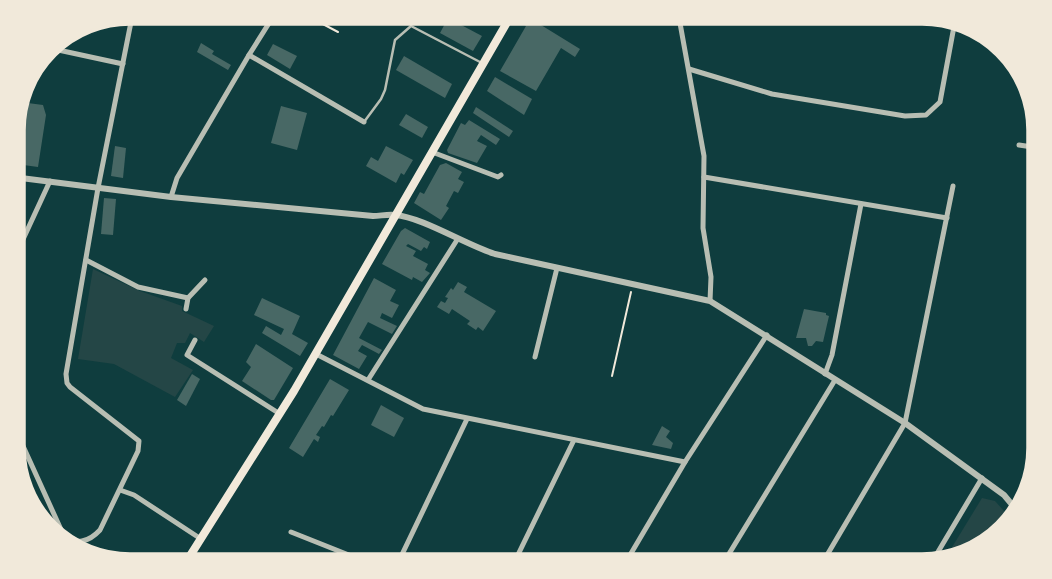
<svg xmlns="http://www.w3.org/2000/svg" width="1052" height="579" font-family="Poppins,sans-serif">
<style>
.green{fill:#244646}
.building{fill:#486865}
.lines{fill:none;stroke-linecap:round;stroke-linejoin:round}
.path{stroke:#f1e9da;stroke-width:2}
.service{stroke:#b8beb3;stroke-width:2.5}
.minor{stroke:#b8beb3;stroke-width:5}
.tertiary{stroke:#b8beb3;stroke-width:6}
.trunk{stroke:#f1e9da;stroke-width:8}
.rim{fill:none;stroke:#f1e9da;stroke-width:3.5}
</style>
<rect width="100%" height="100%" fill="#0f3d3e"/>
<g class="green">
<polygon points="93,269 140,291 182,306 182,311 214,326 204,342 190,333 185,343 177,343 171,358 193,370 175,397 114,364 78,359"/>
<polygon points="982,498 995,501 1012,520 981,551 943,562"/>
</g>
<g class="building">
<polygon points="528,17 580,49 575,57 561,48 536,91 500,71 526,26 523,24"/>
<polygon points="448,18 482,36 473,51 440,33"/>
<polygon points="201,43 214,51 212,54 231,65 228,70 197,52"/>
<polygon points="273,44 297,56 290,69 267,55"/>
<polygon points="404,56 452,84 445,98 396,70"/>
<polygon points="495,77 532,99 524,115 487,91"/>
<polygon points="20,102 43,105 46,115 38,167 16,164 21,133 13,132 13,120"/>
<polygon points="281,106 307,113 297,150 271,143"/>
<polygon points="476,107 513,131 509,137 473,113"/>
<polygon points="406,114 428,127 422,138 399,125"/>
<polygon points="469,120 500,139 496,145 481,135 477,141 487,146 477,163 448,153 447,150 461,123 465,125"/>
<polygon points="115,146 126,148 123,178 111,176"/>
<polygon points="386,146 413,160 404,175 401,173 396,183 366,166 371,157 378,161"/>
<polygon points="446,163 462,172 458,179 464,182 458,193 454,191 446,206 449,208 441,220 414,203 420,192 424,194 440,165"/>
<polygon points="104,198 116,199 113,235 101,234"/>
<polygon points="405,228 430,242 427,249 424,247 421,251 408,244 406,246 416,251 413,256 428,264 425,270 430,273 422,282 413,277 412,280 382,264 401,231"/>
<polygon points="374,278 396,290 390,301 399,305 392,318 382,313 380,318 397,326 392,334 368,322 359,338 382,350 379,354 362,345 358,351 367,356 359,369 333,355"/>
<polygon points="458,282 467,287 464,292 496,311 483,331 478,327 476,330 467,324 470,321 452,309 449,314 437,307 441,301 445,303 448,298 445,297 451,288 453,290"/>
<polygon points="262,298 300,316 292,334 308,343 300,356 262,333 266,326 281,335 284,329 254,315"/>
<polygon points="804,309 826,313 826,315 829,316 823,342 816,341 812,346 808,346 806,338 796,338"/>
<polygon points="256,344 293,368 274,400 271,400 242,381 251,367 246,362"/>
<polygon points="192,374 200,379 186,406 177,400"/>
<polygon points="330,379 349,390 333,416 331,415 324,427 322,426 316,435 320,437 318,442 314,439 303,457 289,448"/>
<polygon points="381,405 404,418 394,437 371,425"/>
<polygon points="662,426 670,431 666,437 673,443 671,449 652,445"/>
</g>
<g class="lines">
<g class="path">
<polyline points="300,12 338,32"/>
<polyline points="612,376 631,292"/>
</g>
<polyline class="service" points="364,122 381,99 385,90 395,40 411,26 480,62"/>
<g class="minor">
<polyline points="678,12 704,156 703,228 711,277 710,301"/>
<polyline points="903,12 951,20"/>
<polyline points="49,48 123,64"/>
<polyline points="249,55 364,122"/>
<polyline points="689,69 772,94 905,116 926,115 940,102 955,21"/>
<polyline points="1019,145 1039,148"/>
<polyline points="432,152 498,177 501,175"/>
<polyline points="704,177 947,218"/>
<polyline points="171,197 177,178 249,55 276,12"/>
<polyline points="86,260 138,287 188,298"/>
<polyline points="13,261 50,181"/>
<polyline points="186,309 188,298 205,280"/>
<polyline points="195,340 187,355 280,414"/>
<polyline points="316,354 423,409 685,462"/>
<polyline points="535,357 557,268"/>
<polyline points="825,374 832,355 861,204"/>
<polyline points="368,380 457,240"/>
<path d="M13 424 63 534C75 546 89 542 100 530L138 451 139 441 70 387 67 383 66 374 98 188 133 12"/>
<polyline points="120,490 134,495 201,539"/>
<polyline points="291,532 379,567"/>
<polyline points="396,567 467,419"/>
<polyline points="512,567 574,440"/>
<polyline points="623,567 685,462 767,335"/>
<polyline points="721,567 835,380"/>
<polyline points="820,567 905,423 953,186"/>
<polyline points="929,567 982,478"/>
</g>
<path class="tertiary" d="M13 177 171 197 373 216C380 216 388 214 395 215 422 217 466 245 495 254L710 301 905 423 1004 495 1019 513"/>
<polyline class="trunk" points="183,567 294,391 513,12"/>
</g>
<path d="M0 0H1052V579H0ZM130 24H922A106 106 0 0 1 1028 130V448A106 106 0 0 1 922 554H130A106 106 0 0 1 24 448V130A106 106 0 0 1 130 24Z" fill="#f1e9da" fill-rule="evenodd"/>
<path class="rim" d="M130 24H922A106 106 0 0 1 1028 130V448A106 106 0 0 1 922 554H130A106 106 0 0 1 24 448V130A106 106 0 0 1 130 24Z"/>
</svg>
